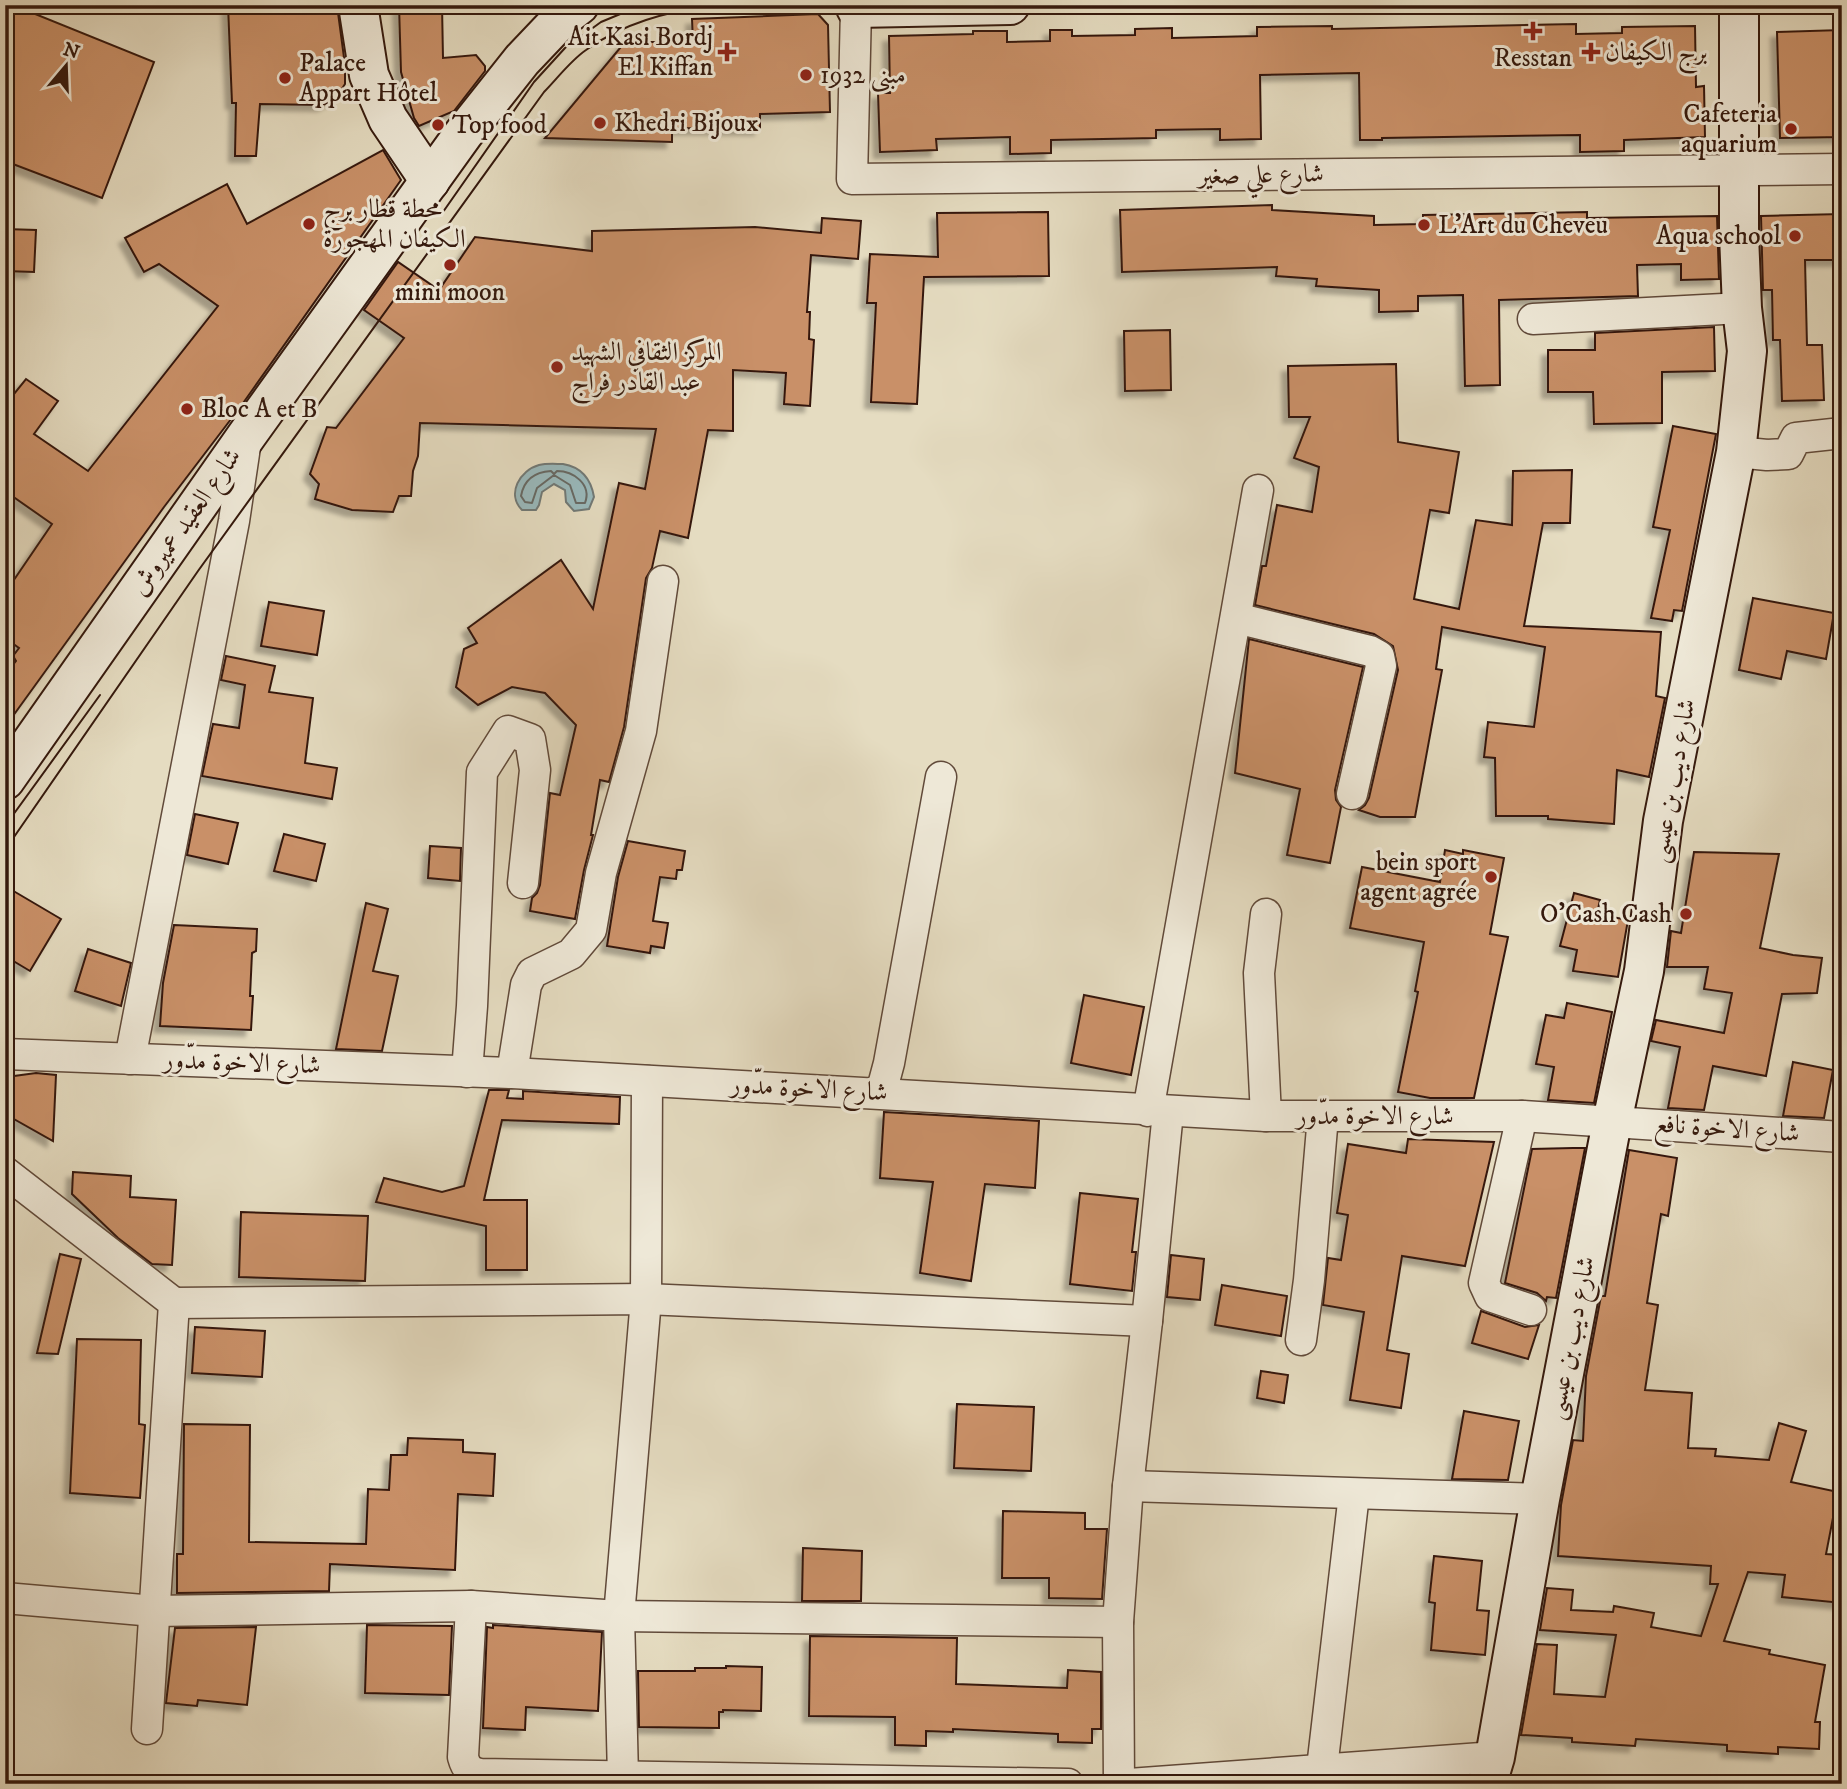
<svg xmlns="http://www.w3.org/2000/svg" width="1847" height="1789" font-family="'IM FELL DW Pica',Amiri,serif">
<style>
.water{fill:#99b9bc;stroke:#717976;stroke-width:2}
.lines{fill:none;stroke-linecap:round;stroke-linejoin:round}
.shore{stroke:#676964;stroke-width:2}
.building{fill:#c99067;stroke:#35190d;stroke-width:2;filter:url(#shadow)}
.street-casing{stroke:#614a3a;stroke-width:33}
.secondary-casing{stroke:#35190d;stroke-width:42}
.street{stroke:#eee8d7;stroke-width:30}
.secondary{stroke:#eee8d7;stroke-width:38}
.tram{stroke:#35190d;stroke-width:2}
.poi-dot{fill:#8f2418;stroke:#eee8d7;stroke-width:2.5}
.labels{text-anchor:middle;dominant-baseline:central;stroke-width:6;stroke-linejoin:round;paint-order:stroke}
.poi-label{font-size:26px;fill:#35190d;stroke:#eee8d7;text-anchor:start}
.street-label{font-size:26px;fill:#35190d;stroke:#eee8d7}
</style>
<defs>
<filter id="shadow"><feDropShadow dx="-6" dy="6" stdDeviation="2" flood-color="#0004"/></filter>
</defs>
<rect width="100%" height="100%" fill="#e5dcc1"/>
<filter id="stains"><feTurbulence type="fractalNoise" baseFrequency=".00286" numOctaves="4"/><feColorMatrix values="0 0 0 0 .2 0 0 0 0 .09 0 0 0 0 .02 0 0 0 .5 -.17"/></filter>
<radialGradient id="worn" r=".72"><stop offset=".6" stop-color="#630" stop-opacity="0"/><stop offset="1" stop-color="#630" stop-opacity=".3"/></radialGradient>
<path class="water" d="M563 464C581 467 591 479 594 497L589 509 574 511 566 502 565 490 554 484 542 492 539 505 536 510H522C506 494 520 470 539 465 547 463 556 464 563 464Z"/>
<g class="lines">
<path class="shore" d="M551 471 554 474 557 471C573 471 592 484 585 503H576L570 485 554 475 537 488 532 503 525 502 521 496C524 479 535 472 551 471Z"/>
</g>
<g class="building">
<polygon points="5,5 13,5 154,62 102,198 5,161"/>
<polygon points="228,5 337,5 345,65 345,84 336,98 323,105 260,104 256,156 235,156 236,103 232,103"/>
<polygon points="399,5 442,5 443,58 476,55 485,66 485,71 454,111 419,126 414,118 401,72"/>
<polygon points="818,14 828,25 830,112 760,114 760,129 672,128 672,142 545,138 625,42 693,42 692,19"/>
<polygon points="1576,24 1576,34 1622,33 1622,27 1695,26 1696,87 1704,86 1705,137 1624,140 1624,151 1580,152 1580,135 1382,138 1382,140 1360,140 1359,73 1260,75 1261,139 1220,140 1220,129 1156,130 1156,138 1051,140 1051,153 1010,154 1010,137 936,139 937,150 880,152 878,93 890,93 889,36 973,34 973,31 1007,31 1007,42 1050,41 1050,30 1072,30 1072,36 1135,35 1135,29 1172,28 1172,38 1257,36 1257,27 1332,26 1332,29"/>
<polygon points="1842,30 1842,137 1780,138 1777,32"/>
<polygon points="383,150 401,180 241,406 164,507 5,727 5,675 16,661 13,656 19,648 5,638 5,593 52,524 5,491 5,405 26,379 58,401 34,434 88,471 218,306 159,264 144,272 125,238 227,184 247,224"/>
<polygon points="1272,205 1272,210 1374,216 1374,225 1423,224 1423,215 1587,212 1587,218 1717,216 1719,279 1681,280 1681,264 1637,265 1638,296 1499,300 1500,385 1465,386 1463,295 1418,296 1418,311 1379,312 1379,290 1316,286 1317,279 1276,276 1277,267 1122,272 1120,210"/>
<polygon points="1048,212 1049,276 924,277 917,404 871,402 876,303 867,303 870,254 938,257 937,213"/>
<polygon points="1842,214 1842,260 1805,260 1807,345 1822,345 1824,400 1782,401 1780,340 1773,340 1772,290 1763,290 1761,216"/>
<polygon points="822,218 861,221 858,259 811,255 807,312 810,312 809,339 814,340 810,406 784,404 786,373 733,370 733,431 708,430 688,538 660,531 652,568 646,578 624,727 609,782 600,780 591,835 593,835 584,870 575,919 530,911 532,898 537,893 540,885 550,793 560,795 576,725 545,693 512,687 478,705 456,687 464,649 477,643 468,628 561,560 593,609 619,483 645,489 656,429 420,423 418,456 413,471 411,496 399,496 393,512 352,510 315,499 319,484 310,474 327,427 336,428 404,338 364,310 398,262 439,290 475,237 592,251 592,231 755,227 821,233"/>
<polygon points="5,229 36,230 34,272 5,271"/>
<polygon points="1714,327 1715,371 1662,372 1662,423 1594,424 1593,392 1548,392 1548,350 1595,350 1595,333"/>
<polygon points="1170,330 1171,390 1125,391 1124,331"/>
<polygon points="1396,364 1398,442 1459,452 1449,513 1430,510 1414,599 1459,609 1476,520 1512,525 1513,471 1572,470 1570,523 1543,523 1524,626 1661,632 1656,696 1665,698 1649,777 1617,770 1614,824 1548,819 1548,816 1496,816 1495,758 1484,757 1488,722 1534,727 1545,647 1442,627 1436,669 1442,670 1415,817 1380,817 1359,810 1365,805 1369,798 1398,670 1393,646 1374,634 1255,605 1262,566 1266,566 1277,505 1312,512 1319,467 1294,458 1310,417 1289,417 1288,366"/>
<polygon points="1673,426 1716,434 1682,611 1674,610 1672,621 1651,618 1670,530 1653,527"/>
<polygon points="1753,598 1834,613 1826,659 1787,651 1781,679 1739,670"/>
<polygon points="269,602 324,611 317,655 261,646"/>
<polygon points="1249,639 1363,667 1335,790 1336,800 1341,807 1330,863 1287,855 1300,789 1235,773"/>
<polygon points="226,656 275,666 269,692 313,698 305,763 337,768 332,799 202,776 213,724 239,728 245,685 221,680"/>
<polygon points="195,814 238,823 228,864 187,855"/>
<polygon points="284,834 325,844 316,881 274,871"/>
<polygon points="628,841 685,851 682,870 677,870 676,879 660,877 653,921 668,923 664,948 651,946 650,953 607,946 618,877"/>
<polygon points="430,846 461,848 460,881 428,878"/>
<polygon points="1445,850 1463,854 1463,850 1504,858 1490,934 1508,937 1474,1098 1430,1098 1398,1092 1418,992 1415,991 1424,942 1350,928 1362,867 1440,882"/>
<polygon points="1694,852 1779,854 1760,948 1793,955 1822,958 1817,993 1782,994 1766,1076 1713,1066 1704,1110 1668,1108 1680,1047 1651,1041 1656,1020 1724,1033 1732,993 1704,989 1708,967 1667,967 1671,931 1681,933"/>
<polygon points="5,886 61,919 30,971 5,956"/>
<polygon points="1574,893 1600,900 1597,914 1628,920 1618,977 1573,971 1577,950 1560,946"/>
<polygon points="366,903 388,909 373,971 398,976 382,1051 336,1049"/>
<polygon points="174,925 257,929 256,951 252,953 250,996 253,996 251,1030 160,1026 163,983"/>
<polygon points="88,949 131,963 121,1006 75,991"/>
<polygon points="1084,995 1144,1007 1131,1075 1071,1063"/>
<polygon points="1567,1003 1612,1012 1594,1103 1548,1100 1554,1067 1536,1064 1546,1015 1564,1018"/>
<polygon points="1793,1062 1833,1070 1824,1118 1783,1116"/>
<polygon points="36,1073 56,1075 53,1141 5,1114 5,1080 14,1076"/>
<polygon points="489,1090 509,1090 507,1098 523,1099 523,1091 620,1097 619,1124 502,1120 484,1200 527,1200 527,1270 486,1270 486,1226 376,1202 384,1178 442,1192 464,1186"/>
<polygon points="884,1112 1039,1121 1035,1188 985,1184 971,1281 920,1273 933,1182 880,1178"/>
<polygon points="1408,1139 1494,1142 1465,1266 1402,1256 1387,1350 1409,1354 1401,1408 1350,1400 1364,1312 1323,1305 1328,1258 1341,1260 1348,1215 1337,1213 1348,1144 1406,1153"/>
<polygon points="1573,1148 1585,1148 1556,1298 1547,1297 1546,1301 1537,1293 1505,1283 1532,1149"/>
<polygon points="1629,1150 1677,1158 1668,1216 1661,1214 1647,1303 1658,1305 1645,1390 1692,1393 1688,1448 1716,1449 1715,1456 1769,1460 1779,1423 1806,1431 1791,1482 1838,1492 1826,1554 1842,1555 1842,1603 1782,1597 1785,1575 1748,1572 1724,1641 1770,1650 1769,1654 1825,1665 1815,1722 1820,1722 1819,1749 1778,1747 1778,1754 1727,1751 1727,1745 1636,1739 1635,1746 1572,1742 1572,1738 1521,1735 1537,1644 1557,1645 1554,1694 1605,1697 1616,1635 1540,1630 1547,1588 1573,1590 1571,1610 1613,1612 1614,1606 1654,1613 1651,1627 1701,1636 1718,1584 1710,1584 1711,1566 1558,1556 1561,1505 1573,1440 1583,1441 1586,1376 1601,1296 1605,1296"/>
<polygon points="73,1172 131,1176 130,1197 176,1200 172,1265 152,1264 118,1238 72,1194"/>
<polygon points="1080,1193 1138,1199 1132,1252 1136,1252 1132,1291 1070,1284"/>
<polygon points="241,1212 368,1216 365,1281 239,1277"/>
<polygon points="60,1254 81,1259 58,1354 37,1353"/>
<polygon points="1171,1255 1204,1259 1200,1300 1167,1297"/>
<polygon points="1222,1285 1287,1296 1281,1336 1215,1325"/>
<polygon points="1481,1311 1525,1327 1539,1325 1528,1359 1472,1343"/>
<polygon points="195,1327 265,1331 262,1377 192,1373"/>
<polygon points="77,1339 141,1340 139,1424 145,1425 140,1498 70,1493"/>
<polygon points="1261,1371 1288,1375 1284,1403 1257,1398"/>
<polygon points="957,1404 1034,1407 1031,1471 954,1468"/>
<polygon points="1464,1411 1519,1421 1508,1480 1452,1479"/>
<polygon points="184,1424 250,1425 249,1542 366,1544 368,1489 389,1490 391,1455 407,1455 408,1438 463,1440 463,1452 495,1454 493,1496 458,1494 455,1570 330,1564 329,1591 177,1593 177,1554 183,1554"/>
<polygon points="1003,1511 1085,1513 1085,1529 1107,1529 1102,1599 1049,1598 1049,1578 1002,1578"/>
<polygon points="803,1548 862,1551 861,1601 802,1601"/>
<polygon points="1434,1556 1482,1561 1477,1610 1489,1611 1485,1655 1431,1650 1435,1603 1429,1602"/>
<polygon points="367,1625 452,1626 449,1695 365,1693"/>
<polygon points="493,1625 602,1632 598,1711 526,1707 525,1730 483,1728 487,1627 493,1628"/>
<polygon points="256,1627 247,1705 198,1700 197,1706 166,1703 175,1628"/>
<polygon points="810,1636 957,1638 956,1684 1067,1688 1068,1670 1101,1672 1101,1729 1092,1729 1092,1743 1058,1742 1058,1734 953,1729 953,1732 926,1731 926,1746 895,1745 895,1717 809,1716"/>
<polygon points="726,1666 762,1667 761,1711 723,1710 723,1712 719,1712 719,1728 639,1727 638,1671 695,1671 695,1668 726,1668"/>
</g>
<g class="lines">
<defs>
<g id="street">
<polyline points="856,8 852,179 1842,169"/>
<polyline points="1533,319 1742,308"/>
<polyline points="1736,452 1767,455 1788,454 1796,438 1842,433"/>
<polyline points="1236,618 1370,651 1379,656 1381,666 1352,794"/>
<polyline points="1266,914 1259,973 1266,1116"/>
<polyline points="5,1054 512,1073 1266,1116 1522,1116 1842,1137"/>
<polyline points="130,1059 234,521 246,440"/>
<polyline points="467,1072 472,1006 482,772 508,731 530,739 535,770 523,883"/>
<polyline points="512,1073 526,985 532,973 571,954 591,930 601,873 641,731 663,581"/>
<polyline points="881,1093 889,1063 941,777"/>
<polyline points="1148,1111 1258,490"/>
<polyline points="1522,1116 1484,1283 1490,1296 1531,1310"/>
<polyline points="5,1172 174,1303 147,1729"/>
<polyline points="174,1303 646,1299 1147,1321"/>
<polyline points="1301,1340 1309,1280 1323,1116"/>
<polyline points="1128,1486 1540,1499"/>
<polyline points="5,1598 154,1611 471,1606 619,1616 1118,1622"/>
<path d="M471 1606 463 1757C466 1768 469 1771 480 1774L1068 1784"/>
<polyline points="1322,1768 1354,1494"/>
<polyline points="623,1777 619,1616 646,1299 647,1081"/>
<polyline points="1119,1784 1118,1622 1128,1486 1147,1321 1168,1112"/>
<polyline points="1129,1784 1495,1757"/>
</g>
<g id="secondary">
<polyline points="358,5 369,75 388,119 430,181"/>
<polyline points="856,5 856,8 1010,5"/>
<polyline points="5,780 247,435 464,133 522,60 561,19 579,5"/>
<polyline points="1487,1784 1495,1757 1540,1499 1612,1122 1644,971 1663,821 1736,452 1747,351 1742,308 1739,235 1739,5"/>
</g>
</defs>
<use href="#street" class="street-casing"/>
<use href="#secondary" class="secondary-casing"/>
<use href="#street" class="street"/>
<use href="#secondary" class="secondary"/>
<g class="tram">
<polyline points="443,212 534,82 565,48 601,22 642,5"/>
<polyline points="5,826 100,695"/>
<path d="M5 850 198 571 544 92C557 79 570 61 586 50 623 23 667 12 712 5"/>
</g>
</g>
<g class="poi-dot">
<path d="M1529.5 20.5h7v7h7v7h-7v7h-7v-7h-7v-7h7z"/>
<path d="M723.5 41.5h7v7h7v7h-7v7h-7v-7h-7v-7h7z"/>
<path d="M1587.5 41.5h7v7h7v7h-7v7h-7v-7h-7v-7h7z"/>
<circle cx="806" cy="75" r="7"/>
<circle cx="285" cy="78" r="7"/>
<circle cx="600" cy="123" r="7"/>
<circle cx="438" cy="125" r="7"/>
<circle cx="1791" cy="129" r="7"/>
<circle cx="309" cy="224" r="7"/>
<circle cx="1424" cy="225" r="7"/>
<circle cx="1795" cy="236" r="7"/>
<circle cx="450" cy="265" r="7"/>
<circle cx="557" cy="367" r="7"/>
<circle cx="187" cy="409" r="7"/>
<circle cx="1491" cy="877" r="7"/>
<circle cx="1686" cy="914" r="7"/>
</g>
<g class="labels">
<g class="poi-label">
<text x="713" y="37" text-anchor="end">Ait Kasi Bordj<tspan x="713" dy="30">El Kiffan</tspan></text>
<text x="1605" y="52">برج الكيفان</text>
<text x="1533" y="58" text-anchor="middle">Resstan</text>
<text x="299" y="63">Palace<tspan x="299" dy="30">Appart Hôtel</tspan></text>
<text x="820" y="75">مبنى 1932</text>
<text x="1777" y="114" text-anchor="end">Cafeteria<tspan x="1777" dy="30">aquarium</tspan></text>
<text x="614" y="123">Khedri Bijoux</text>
<text x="452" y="125">Top food</text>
<text x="323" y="209">محطة قطار برج<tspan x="323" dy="30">الكيفان المهجورة</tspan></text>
<text x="1438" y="225">L'Art du Cheveu</text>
<text x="1781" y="236" text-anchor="end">Aqua school</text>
<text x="450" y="292" text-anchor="middle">mini moon</text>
<text x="571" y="352">المركز الثقافي الشهيد<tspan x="571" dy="30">عبد القادر فراج</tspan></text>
<text x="201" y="409">Bloc A et B</text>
<text x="1477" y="862" text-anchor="end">bein sport<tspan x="1477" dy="30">agent agrée</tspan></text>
<text x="1672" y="914" text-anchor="end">O'Cash Cash</text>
</g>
<g class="street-label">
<text transform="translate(1261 175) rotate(-1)">شارع علي صغير</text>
<text transform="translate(186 522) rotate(-55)">شارع العقيد عميروش</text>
<text transform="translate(1673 781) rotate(-80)">شارع ديب بن عيسى</text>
<text transform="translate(242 1063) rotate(2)">شارع الاخوة مدّور</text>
<text transform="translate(809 1089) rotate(3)">شارع الاخوة مدّور</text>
<text x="1375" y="1116">شارع الاخوة مدّور</text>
<text transform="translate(1727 1129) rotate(4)">شارع الاخوة نافع</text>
<text transform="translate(1571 1338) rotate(-79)">شارع ديب بن عيسى</text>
</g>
</g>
<rect width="1847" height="1789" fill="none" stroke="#e5dcc1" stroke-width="28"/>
<rect x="7" y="7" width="1833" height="1775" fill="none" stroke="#35190d" stroke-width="3.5"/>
<rect x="14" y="14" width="1819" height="1761" fill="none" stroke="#35190d" stroke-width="2"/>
<g transform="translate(66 66) rotate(19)" stroke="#eee8d7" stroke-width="5" paint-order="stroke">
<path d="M0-5L12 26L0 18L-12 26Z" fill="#35190d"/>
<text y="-10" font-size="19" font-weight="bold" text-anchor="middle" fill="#35190d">N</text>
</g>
<rect width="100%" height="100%" filter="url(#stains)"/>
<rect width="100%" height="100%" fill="url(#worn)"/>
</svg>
